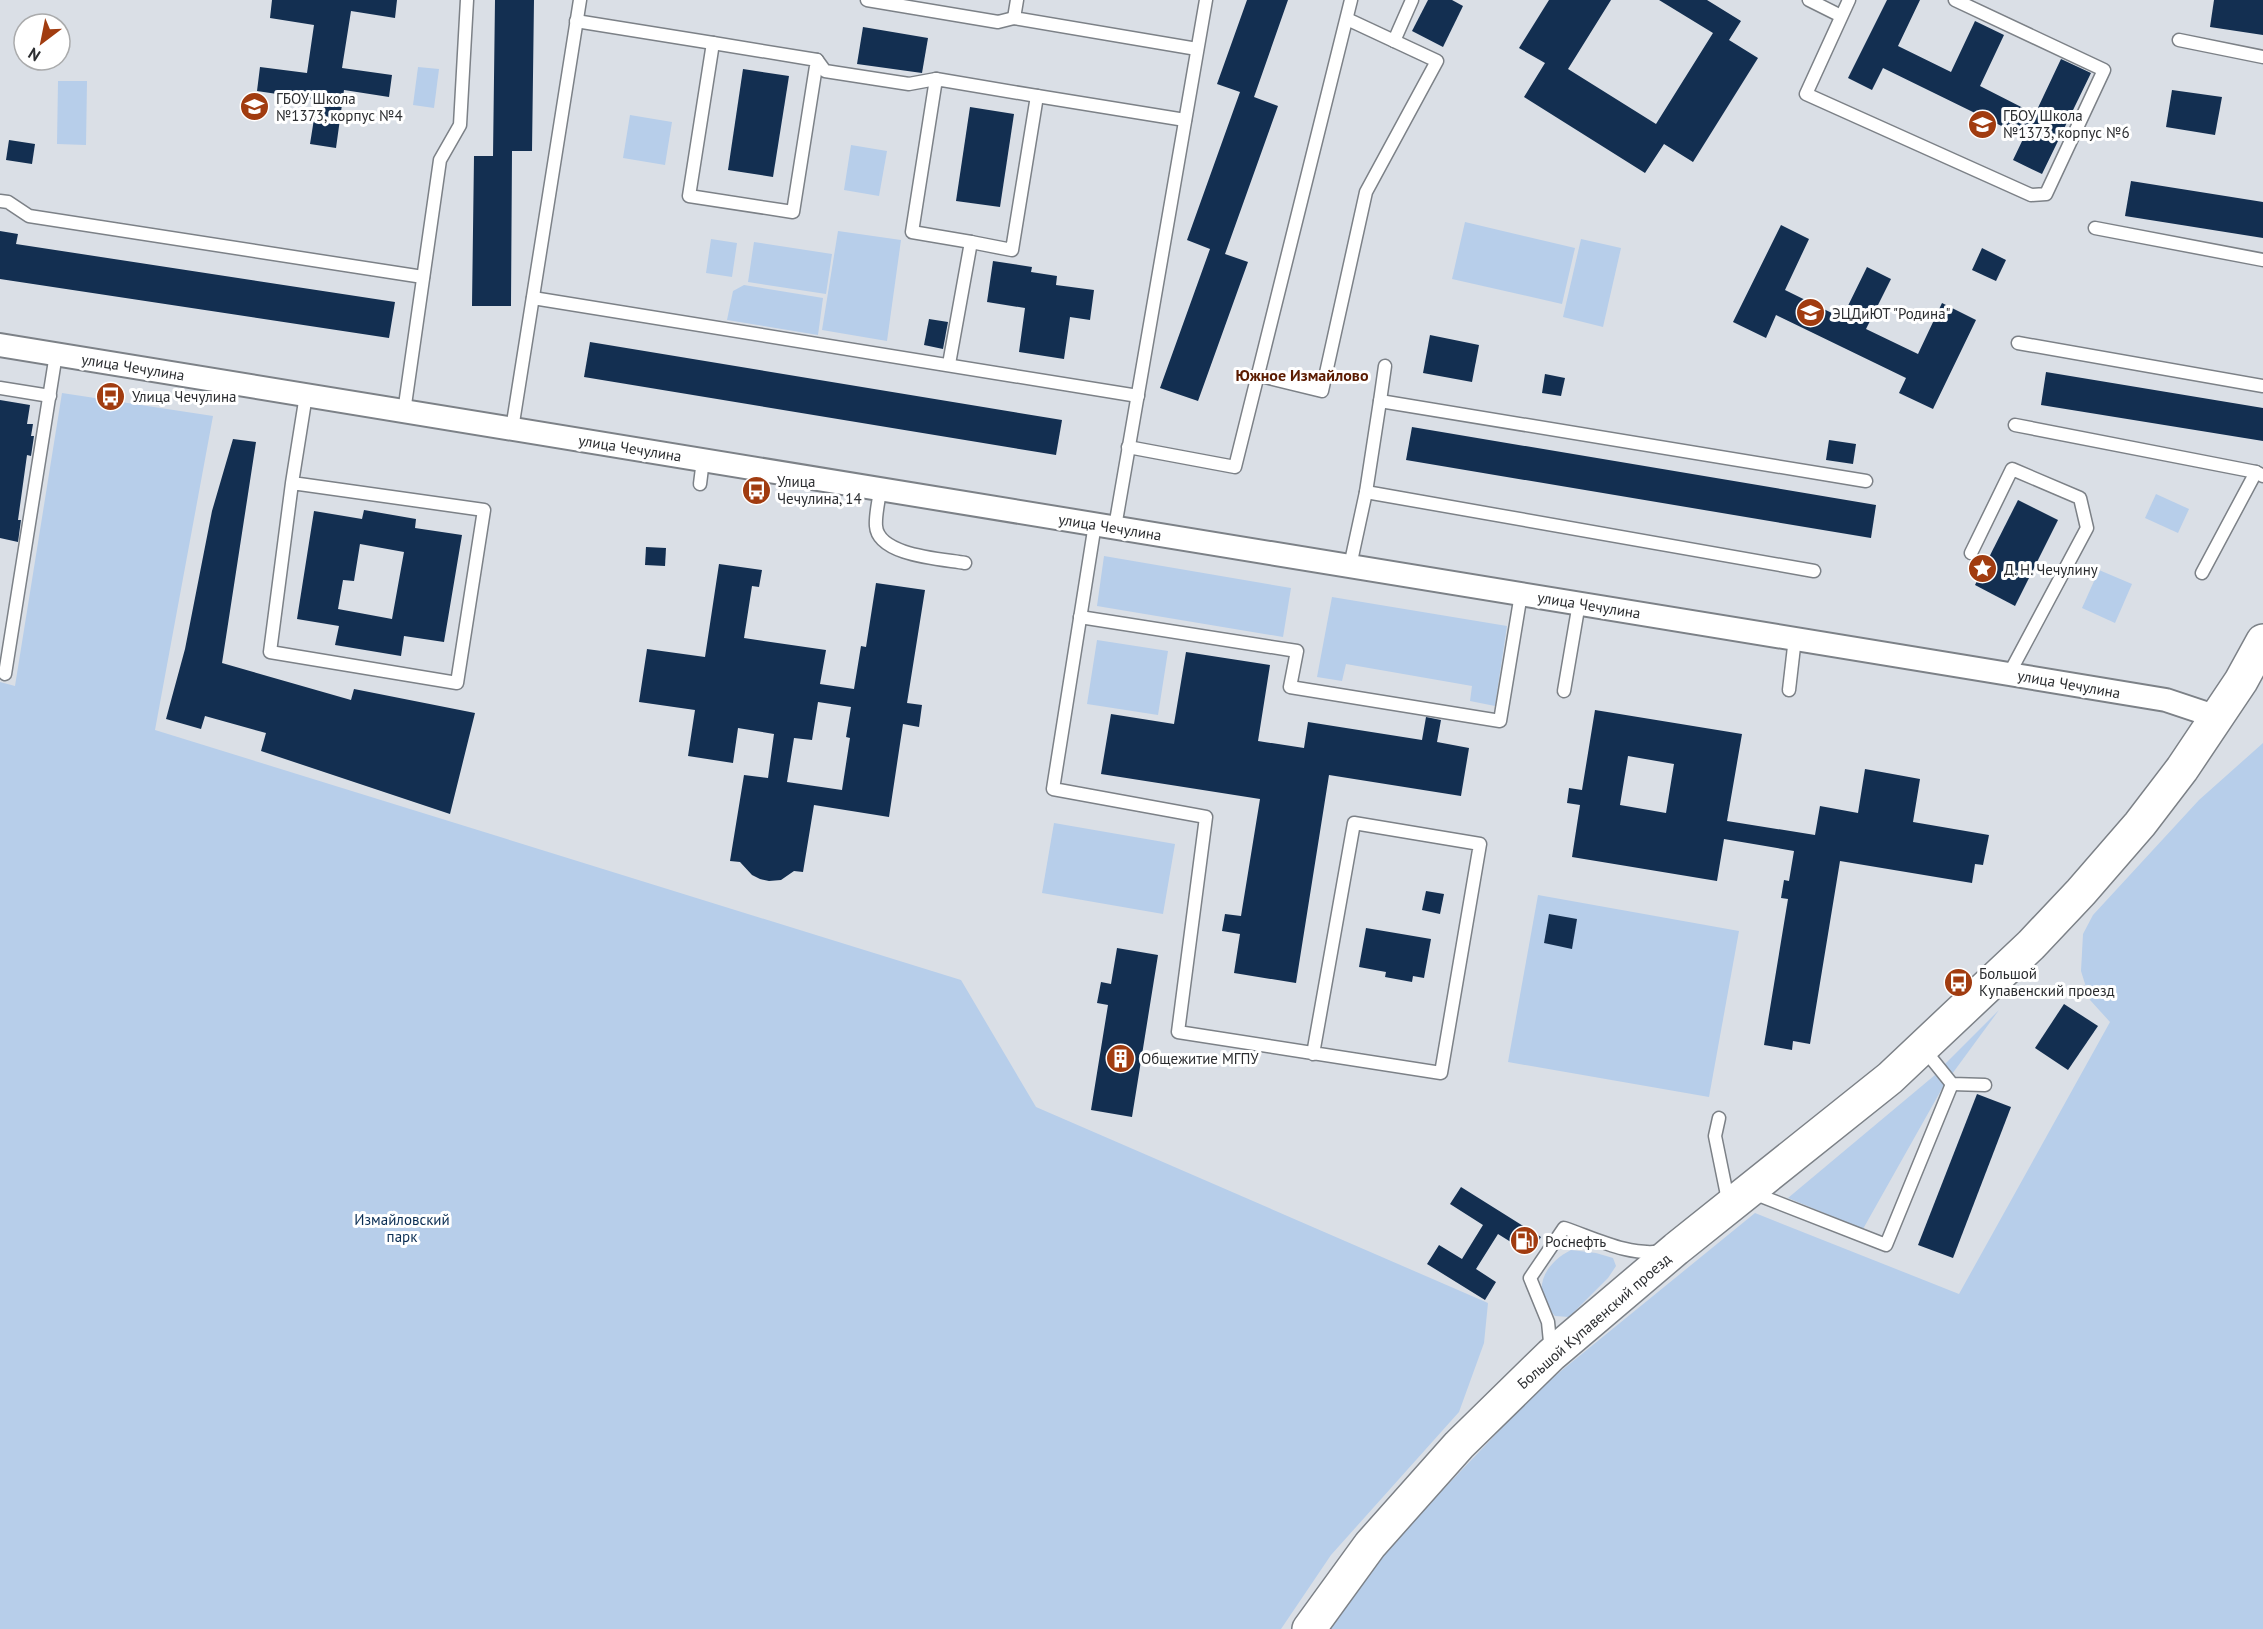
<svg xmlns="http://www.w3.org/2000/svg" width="2263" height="1629" font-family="'PT Sans',sans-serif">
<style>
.green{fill:#b7ceea}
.building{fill:#132f51;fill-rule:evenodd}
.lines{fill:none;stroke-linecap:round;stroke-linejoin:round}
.service-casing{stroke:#7c8187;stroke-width:15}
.minor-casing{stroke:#7c8187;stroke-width:26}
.secondary-casing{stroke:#7c8187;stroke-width:36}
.service{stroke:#fff;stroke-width:12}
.minor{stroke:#fff;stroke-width:22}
.secondary{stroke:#fff;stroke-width:33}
.labels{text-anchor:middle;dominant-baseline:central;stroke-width:6;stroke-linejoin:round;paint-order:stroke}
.poi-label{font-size:15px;fill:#2b2d30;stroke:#fff;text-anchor:start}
.street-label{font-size:15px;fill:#2b2d30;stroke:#fff}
.park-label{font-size:15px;fill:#092d53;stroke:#fff}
.neighbourhood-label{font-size:16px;font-weight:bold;fill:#5b1b00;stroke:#fff}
</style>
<rect width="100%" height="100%" fill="#dadfe6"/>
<g class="green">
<polygon points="418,67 439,69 434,108 413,105"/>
<polygon points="58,81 87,81 86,145 57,144"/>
<polygon points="630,115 672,122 665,165 623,158"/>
<polygon points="851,145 887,151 879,196 844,190"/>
<polygon points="1465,222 1575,248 1562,304 1452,279"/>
<polygon points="838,231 901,240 887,341 822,330"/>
<polygon points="711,239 737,243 732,277 706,273"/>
<polygon points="1581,239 1621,248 1603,327 1563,317"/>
<polygon points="754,242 832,254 826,294 748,282"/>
<polygon points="744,285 823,298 818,335 727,320 733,291"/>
<polygon points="62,393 213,416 155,730 961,980 1036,1107 1488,1303 1484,1343 1459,1412 1331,1555 1281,1629 0,1629 0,682 15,686"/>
<polygon points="2156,494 2189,509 2178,533 2145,518"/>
<polygon points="1104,556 1291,588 1283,637 1097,606"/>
<polygon points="2099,570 2132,584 2115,623 2082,608"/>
<polygon points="1332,597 1507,626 1495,706 1470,701 1472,686 1346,664 1342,681 1317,677"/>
<polygon points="1097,640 1168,651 1158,715 1087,704"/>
<polygon points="2263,743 2263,1629 1329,1629 1394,1541 1540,1388 1755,1213 1959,1294 2110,1022 2090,1000 2081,971 2083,934 2093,915 2199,800"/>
<polygon points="1054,823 1175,844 1163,914 1042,893"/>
<polygon points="1538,895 1739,931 1709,1097 1508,1062"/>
<polygon points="1999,1010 1952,1074 1944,1065"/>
<polygon points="1935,1075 1944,1085 1863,1229 1788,1198"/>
<path d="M1571 1250 1596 1253 1613 1258 1616 1266 1608 1278 1569 1317 1555 1316C1530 1292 1543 1264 1571 1250Z"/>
</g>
<g class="building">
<polygon points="272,0 397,0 395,18 351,11 342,68 392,75 389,97 344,90 336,148 310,144 317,100 257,91 260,67 307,73 314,25 270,18"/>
<polygon points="495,0 534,0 532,151 512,151 511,306 472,306 474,156 493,156"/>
<polygon points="1247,0 1288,0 1254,97 1278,106 1225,254 1248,262 1198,401 1160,388 1210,249 1187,240 1240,92 1217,84"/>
<polygon points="1428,0 1452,0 1463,6 1443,47 1412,31"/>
<polygon points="1549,0 1611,0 1568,69 1656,124 1713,33 1659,0 1707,0 1741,21 1729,40 1758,58 1693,162 1664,144 1645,173 1524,97 1545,63 1519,48"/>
<polygon points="1887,0 1920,0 1898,46 1951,72 1975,21 2004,35 1980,86 2035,114 2061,59 2091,73 2042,174 2013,160 2024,137 1883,68 1872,90 1848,78"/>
<polygon points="2214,0 2263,0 2263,35 2210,27"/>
<polygon points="863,27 928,38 922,73 857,64"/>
<polygon points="743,69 789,76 773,177 728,170"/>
<polygon points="2172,90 2222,97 2215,135 2166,127"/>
<polygon points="970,107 1014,114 1000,207 956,201"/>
<polygon points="9,140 35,144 32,164 6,160"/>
<polygon points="2131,181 2263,202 2263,238 2125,216"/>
<polygon points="1781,225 1809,239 1785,290 1842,318 1867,267 1891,279 1866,329 1918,354 1942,303 1976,320 1933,409 1899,393 1906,378 1776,315 1766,338 1733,322"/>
<polygon points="0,231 18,234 16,244 395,302 389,338 0,279"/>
<polygon points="1982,248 2006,260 1996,281 1972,270"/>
<polygon points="993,261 1032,267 1031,272 1057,276 1056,285 1094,290 1090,320 1070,317 1064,359 1019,352 1025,308 987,302"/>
<polygon points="929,319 948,322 943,349 924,345"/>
<polygon points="1430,335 1479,345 1472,382 1423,373"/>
<polygon points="590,342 1062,420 1056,455 584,377"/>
<polygon points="2046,372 2263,408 2263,441 2041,405"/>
<polygon points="1545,374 1565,378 1561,396 1542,393"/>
<polygon points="0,400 30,405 27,424 33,424 31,436 34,436 31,456 27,455 18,520 21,520 18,542 0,538"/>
<polygon points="1412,427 1876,505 1871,538 1406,460"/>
<polygon points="233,439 256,442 222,663 351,700 354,689 475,713 450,814 261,751 266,733 205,716 201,729 166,719 185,649 212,511"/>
<polygon points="1829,440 1856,444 1853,464 1826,460"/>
<polygon points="2018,500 2058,520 2015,606 1975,585"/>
<path d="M364 510 416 519 415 528 462 535 444 642 404 636 401 656 335 645 339 626 297 619 314 511 362 519ZM360 544 404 552 392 619 338 609 343 580 354 581Z"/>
<polygon points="646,547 666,548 665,566 645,565"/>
<path d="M719 564 762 570 759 587 752 586 744 638 826 650 820 684 854 689 861 646 866 647 876 583 925 590 907 703 922 705 919 727 903 724 889 817 814 805 803 872 794 871 781 880 769 881 760 879 752 875 740 862 730 861 744 775 768 778 774 734 738 728 733 763 688 756 695 710 639 702 647 649 705 657ZM818 702 851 707 846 737 850 738 842 790 787 782 794 738 812 740Z"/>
<polygon points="1186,652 1270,665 1258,741 1304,748 1308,722 1422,740 1426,717 1441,720 1437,742 1469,748 1461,796 1329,775 1296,983 1234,973 1240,934 1222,931 1225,914 1241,916 1260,799 1101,774 1111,714 1174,724"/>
<path d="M1595 710 1742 734 1727 821 1815 835 1820 806 1858 813 1865 769 1920 779 1913 822 1989 835 1983 865 1975 864 1972 883 1840 861 1810 1044 1793 1041 1792 1050 1764 1045 1788 899 1781 898 1784 880 1789 881 1794 851 1724 839 1717 881 1572 857 1580 805 1567 803 1569 788 1582 790ZM1628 756 1674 764 1666 813 1620 805Z"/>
<polygon points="1426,891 1444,894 1440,914 1422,910"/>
<polygon points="1549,914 1577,919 1572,949 1544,943"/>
<polygon points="1366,928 1431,939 1424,978 1413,976 1412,982 1385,977 1386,972 1359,967"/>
<polygon points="1117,948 1158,955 1132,1117 1091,1110 1108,1005 1097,1003 1101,982 1111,984"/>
<polygon points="2064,1004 2098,1026 2068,1070 2035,1048"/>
<polygon points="1977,1094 2011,1107 1953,1258 1918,1245"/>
<polygon points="1461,1187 1541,1237 1530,1254 1498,1234 1476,1269 1496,1282 1485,1300 1427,1264 1439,1245 1462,1259 1483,1225 1450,1204"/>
</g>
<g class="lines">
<defs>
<g id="service">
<polyline points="867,0 998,22 1014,18"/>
<polyline points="1017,0 1014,18 1197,49"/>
<polyline points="1809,0 1841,16"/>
<polyline points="1849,0 1806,94 2031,195 2046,194 2104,70 1955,0"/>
<polyline points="576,21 713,43"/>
<polyline points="2179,40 2263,57"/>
<polyline points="1394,41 1412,0"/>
<polygon points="713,43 817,60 793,212 689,196"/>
<polyline points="817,60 825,71 909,84 936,79"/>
<polyline points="0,201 8,202 29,216 423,277"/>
<polyline points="2095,228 2263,260"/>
<polyline points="971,242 912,232 936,79 1037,96"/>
<polyline points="533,298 1138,396"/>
<polyline points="2018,343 2263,386"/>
<polyline points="949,364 971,242 1012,250 1037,96 1185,120"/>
<polyline points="1257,375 1322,391 1366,192 1437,61 1347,19"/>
<polyline points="0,388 50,396"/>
<polyline points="1380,401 1385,366"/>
<polyline points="404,412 440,160 460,125 467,0"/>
<polyline points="2015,425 2256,472 2263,476"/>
<polyline points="512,429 580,0"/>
<polyline points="1128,447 1235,467 1351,0"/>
<polyline points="292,483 270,652 457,683 484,510 292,483 306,395"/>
<polyline points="700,484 703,460"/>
<path d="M880 489C879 501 875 515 876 526 878 556 943 559 965 563"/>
<polyline points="1366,492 1814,571"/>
<polyline points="1095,524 1053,789 1206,817 1178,1032 1441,1073 1480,844 1354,823 1313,1054"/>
<polyline points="1115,527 1206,0"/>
<polyline points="1971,553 2012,469 2080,498 2087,528 2009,674"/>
<polyline points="1350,566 1366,492 1380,401 1866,481"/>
<polyline points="2202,573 2256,472"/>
<polyline points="1080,617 1297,651 1290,687 1500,721 1521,594"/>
<polyline points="5,674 56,354"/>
<polyline points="1789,690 1795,638"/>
<polyline points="1564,691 1579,603"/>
<polyline points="1923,1048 1952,1084 1985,1085"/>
<polyline points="1719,1118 1715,1136 1727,1195 1733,1201"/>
<polyline points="1753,1193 1886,1245 1952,1084"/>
<path d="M1551 1352 1548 1322 1530 1278 1564 1228C1594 1238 1630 1257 1663 1251"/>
</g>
<polyline id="minor" points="0,345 2009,674 2166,700 2217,717"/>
<polyline id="secondary" points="1309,1629 1370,1545 1459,1445 1551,1355 1676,1249 1890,1078 2031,945 2081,892 2140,824 2182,769 2241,681 2263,641"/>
</defs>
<use href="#service" class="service-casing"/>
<use href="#minor" class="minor-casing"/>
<use href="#secondary" class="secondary-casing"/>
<use href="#service" class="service"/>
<use href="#minor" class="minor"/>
<use href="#secondary" class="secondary"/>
</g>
<defs>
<symbol id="school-disc" viewBox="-11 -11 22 22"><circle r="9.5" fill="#a13c10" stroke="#fff"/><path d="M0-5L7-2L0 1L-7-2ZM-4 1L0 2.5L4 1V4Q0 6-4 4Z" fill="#fff"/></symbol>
<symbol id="bus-disc" viewBox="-11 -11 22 22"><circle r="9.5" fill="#a13c10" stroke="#fff"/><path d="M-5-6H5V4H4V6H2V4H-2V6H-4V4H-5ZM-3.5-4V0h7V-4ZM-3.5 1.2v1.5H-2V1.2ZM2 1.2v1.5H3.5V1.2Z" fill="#fff"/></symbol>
<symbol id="sight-disc" viewBox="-11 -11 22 22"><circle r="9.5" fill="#a13c10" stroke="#fff"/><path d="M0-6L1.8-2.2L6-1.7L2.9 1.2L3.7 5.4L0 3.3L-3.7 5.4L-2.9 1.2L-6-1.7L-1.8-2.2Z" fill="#fff"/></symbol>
<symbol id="building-disc" viewBox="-11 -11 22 22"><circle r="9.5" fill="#a13c10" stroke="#fff"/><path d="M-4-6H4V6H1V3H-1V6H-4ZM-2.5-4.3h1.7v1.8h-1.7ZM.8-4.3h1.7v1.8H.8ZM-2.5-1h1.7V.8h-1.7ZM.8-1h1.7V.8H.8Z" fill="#fff"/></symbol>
<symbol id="fuel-disc" viewBox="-11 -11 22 22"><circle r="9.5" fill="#a13c10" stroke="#fff"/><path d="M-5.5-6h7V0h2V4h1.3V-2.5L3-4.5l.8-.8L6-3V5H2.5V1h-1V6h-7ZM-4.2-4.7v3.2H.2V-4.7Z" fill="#fff"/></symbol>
</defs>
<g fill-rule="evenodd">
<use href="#school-disc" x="238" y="90" width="33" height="33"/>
<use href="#school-disc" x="1966" y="108" width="33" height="33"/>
<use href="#school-disc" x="1794" y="296" width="33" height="33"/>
<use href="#bus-disc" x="94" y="380" width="33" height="33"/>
<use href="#bus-disc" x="740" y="474" width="33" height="33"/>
<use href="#sight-disc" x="1966" y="552" width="33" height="33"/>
<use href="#bus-disc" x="1942" y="966" width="33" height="33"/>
<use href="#building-disc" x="1104" y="1042" width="33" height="33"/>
<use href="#fuel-disc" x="1508" y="1224" width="33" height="33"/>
</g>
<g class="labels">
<g class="poi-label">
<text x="276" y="98">ГБОУ Школа<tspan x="276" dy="17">№1373, корпус №4</tspan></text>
<text x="2003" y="115">ГБОУ Школа<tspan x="2003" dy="17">№1373, корпус №6</tspan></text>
<text x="1832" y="313">ЭЦДиЮТ "Родина"</text>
<text x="132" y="396">Улица Чечулина</text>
<text x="777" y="481">Улица<tspan x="777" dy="17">Чечулина, 14</tspan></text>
<text x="2004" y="569">Д. Н. Чечулину</text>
<text x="1979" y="973">Большой<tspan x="1979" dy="17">Купавенский проезд</tspan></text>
<text x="1141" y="1058">Общежитие МГПУ</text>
<text x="1545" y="1241">Роснефть</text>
</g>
<g class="street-label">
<text transform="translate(133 367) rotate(9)">улица Чечулина</text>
<text transform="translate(630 448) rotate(9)">улица Чечулина</text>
<text transform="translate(1110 527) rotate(9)">улица Чечулина</text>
<text transform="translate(1589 605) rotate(9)">улица Чечулина</text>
<text transform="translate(2069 684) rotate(10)">улица Чечулина</text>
<text transform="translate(1594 1321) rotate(-41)">Большой Купавенский проезд</text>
</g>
<g class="park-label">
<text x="402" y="1219">Измайловский<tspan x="402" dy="17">парк</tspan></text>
</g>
<g class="neighbourhood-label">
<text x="1302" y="375">Южное Измайлово</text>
</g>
</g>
<g transform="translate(42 42) rotate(212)"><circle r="28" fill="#ffffff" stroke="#aaabac" stroke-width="1.5"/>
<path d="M0-4.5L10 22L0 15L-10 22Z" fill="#a13c10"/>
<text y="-9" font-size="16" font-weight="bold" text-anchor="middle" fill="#2b2d30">N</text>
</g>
</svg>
